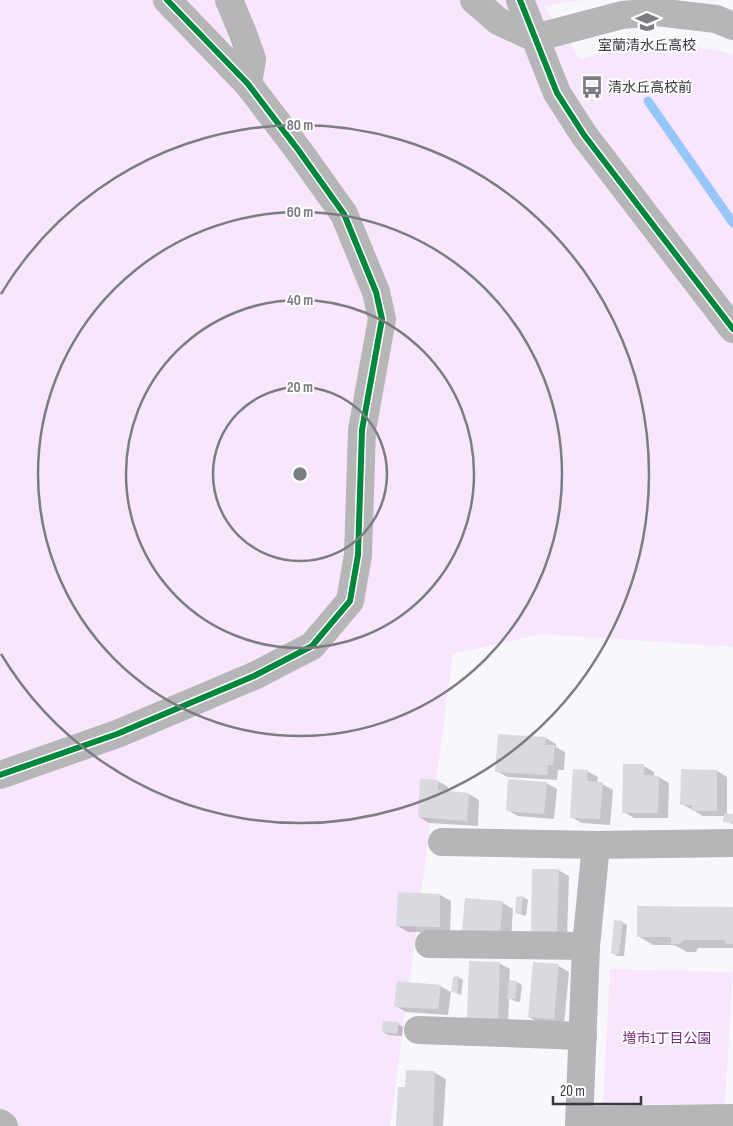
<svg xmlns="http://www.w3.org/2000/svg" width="733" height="1126" font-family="'Sofia Sans Condensed','Noto Sans JP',sans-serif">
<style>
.green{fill:#f8e7fc}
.shadow{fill:#0003}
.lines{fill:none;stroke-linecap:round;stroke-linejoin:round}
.stream{stroke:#97c7f8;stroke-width:9}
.building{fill:#d9dae0}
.minor{stroke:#b6b6b9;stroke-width:28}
.cycleway-casing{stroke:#fff;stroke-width:9}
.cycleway{stroke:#00873e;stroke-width:6}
.ring{fill:none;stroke:#7c7c82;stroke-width:2.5}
.labels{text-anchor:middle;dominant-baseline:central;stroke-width:4;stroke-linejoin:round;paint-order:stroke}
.poi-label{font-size:14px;fill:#393941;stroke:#fff}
.park-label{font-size:14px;fill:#742a7f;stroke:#fff}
.centre{fill:#7c7c82;stroke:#fff;stroke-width:2.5}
.ring-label{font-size:15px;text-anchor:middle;font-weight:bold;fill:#7c7c82;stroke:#fff;stroke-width:4;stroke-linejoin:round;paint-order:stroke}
</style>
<rect width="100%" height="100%" fill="#f7f7fc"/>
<g class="green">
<polygon points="0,0 583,0 544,6 580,59 663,40 683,42 696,47 724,52 733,56 733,647 542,634 453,654 390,1126 0,1126"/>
<polygon points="610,969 733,972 725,1104 603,1104"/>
</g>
<g class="shadow">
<polygon points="546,738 556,744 556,747 565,752 564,770 558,770 557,780 507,777 497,771"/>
<polygon points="644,766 654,772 654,777 659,777 669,783 668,818 634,818 624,812"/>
<polygon points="682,770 717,771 727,777 727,815 733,815 733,824 724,821 725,816 703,816 682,804"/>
<polygon points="587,771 598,777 597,783 602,784 613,790 610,825 582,823 571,817"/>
<polygon points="438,781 448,787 448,792 469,794 479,800 478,826 429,823 419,817"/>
<polygon points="546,783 557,789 554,819 518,816 507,810"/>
<polygon points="558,870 569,876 567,937 543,937"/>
<polygon points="399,894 440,895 451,901 450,933 408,932 398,926"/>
<polygon points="523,897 528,900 526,916 516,913"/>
<polygon points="503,903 513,909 511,939 474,936"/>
<polygon points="733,909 733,948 698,948 696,952 687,952 674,945 653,945 638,936"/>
<polygon points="622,922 627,925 624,956 617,956 613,953"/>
<polygon points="499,963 510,969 509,982 517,982 522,985 520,1002 514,1001 509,998 508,1024 479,1023 469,1017"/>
<polygon points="559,966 569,972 564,1025 539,1023 529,1017"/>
<polygon points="458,977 463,980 461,995 452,991"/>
<polygon points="440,986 451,992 448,1015 406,1012 396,1006"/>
<polygon points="398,1024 403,1027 402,1036 388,1035 384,1032"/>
<polygon points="407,1071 435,1073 446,1079 443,1126 397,1126 406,1089"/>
</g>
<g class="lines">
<polyline class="stream" points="648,101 733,223"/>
</g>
<g class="building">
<polygon points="498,734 546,737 545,745 555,745 553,765 548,765 547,775 495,772"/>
<polygon points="623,764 644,764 644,775 659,776 658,813 622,813"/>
<polygon points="573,769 588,770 587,781 603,782 600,819 570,818"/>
<polygon points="681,769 717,770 717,811 692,811 692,805 680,805"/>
<polygon points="420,779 438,780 438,790 469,793 467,821 418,817"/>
<polygon points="508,779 547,782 544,814 506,811"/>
<polygon points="724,813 733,814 733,823 723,822"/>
<polygon points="532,869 559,869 557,932 531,932"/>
<polygon points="398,892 440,894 440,927 396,926"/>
<polygon points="523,896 521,914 515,913 516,897"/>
<polygon points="465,898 503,901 500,934 462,931"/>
<polygon points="637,906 733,907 733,944 725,944 725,940 683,940 680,944 671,944 671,937 637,937"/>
<polygon points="614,920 623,921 619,954 611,954"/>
<polygon points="469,961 500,962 498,1019 467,1018"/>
<polygon points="533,962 559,964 554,1019 528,1017"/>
<polygon points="459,976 457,993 451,992 453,977"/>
<polygon points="509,980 517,981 515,999 507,999"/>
<polygon points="397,981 441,985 438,1009 394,1007"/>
<polygon points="383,1021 399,1022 397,1034 382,1032"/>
<polygon points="406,1070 435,1071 433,1126 396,1126 398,1087 405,1087"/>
</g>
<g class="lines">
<g class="minor">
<polyline points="229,0 242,31 252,59 248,84"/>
<polyline points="474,0 498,21 535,38 622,15 657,12 716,19 733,26"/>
<polyline points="520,0 557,93 584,135 733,329"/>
<polyline points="0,775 117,734 254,676 312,646 350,601 358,555 362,430 382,319 376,292 344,214 299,151 248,84 167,0"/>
<polyline points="442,842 596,845 733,843"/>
<polyline points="429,944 586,946"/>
<polyline points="418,1030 583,1036"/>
<polyline points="580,1120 733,1118"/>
<polyline points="0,1123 4,1126"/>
<polyline points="579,1126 586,946 596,845"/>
</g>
<defs>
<g id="cycleway">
<polyline points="520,0 557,93 584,135 733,329"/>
<polyline points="0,775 117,734 254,676 312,646 350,601 358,555 362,430 382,319 376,292 344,214 299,151 248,84 167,0"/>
</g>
</defs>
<use href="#cycleway" class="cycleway-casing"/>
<use href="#cycleway" class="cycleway"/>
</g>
<g class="ring">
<circle cx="300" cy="474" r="87"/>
<circle cx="300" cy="474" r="174"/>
<circle cx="300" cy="474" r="262"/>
<path d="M1 294A349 349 0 1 1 1 654"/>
</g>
<defs>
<symbol id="school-bare" viewBox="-9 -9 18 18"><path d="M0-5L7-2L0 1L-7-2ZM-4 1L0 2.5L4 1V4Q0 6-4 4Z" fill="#7c7c82" stroke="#fff" stroke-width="2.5" paint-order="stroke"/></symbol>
<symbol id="bus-bare" viewBox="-9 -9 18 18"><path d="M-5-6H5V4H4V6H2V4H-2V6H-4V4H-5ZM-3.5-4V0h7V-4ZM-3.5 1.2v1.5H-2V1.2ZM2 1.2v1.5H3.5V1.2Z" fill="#7c7c82" stroke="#fff" stroke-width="2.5" paint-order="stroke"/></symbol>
</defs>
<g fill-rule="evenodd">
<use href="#school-bare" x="631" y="6" width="32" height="32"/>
<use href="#bus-bare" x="576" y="71" width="32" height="32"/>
</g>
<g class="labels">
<g class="poi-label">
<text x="647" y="45">室蘭清水丘高校</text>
<text x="608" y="87" text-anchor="start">清水丘高校前</text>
</g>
<g class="park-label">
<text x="667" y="1038">増市1丁目公園</text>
</g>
</g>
<circle cx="300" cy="474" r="8" class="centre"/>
<g class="ring-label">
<text x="300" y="130">80 m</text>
<text x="300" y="217">60 m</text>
<text x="300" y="305">40 m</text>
<text x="300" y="392">20 m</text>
</g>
<path d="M553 1096v8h88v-8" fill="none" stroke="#393941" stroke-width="2.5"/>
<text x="560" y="1096" font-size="15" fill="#393941" stroke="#ffffff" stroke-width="4" paint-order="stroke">20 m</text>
</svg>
